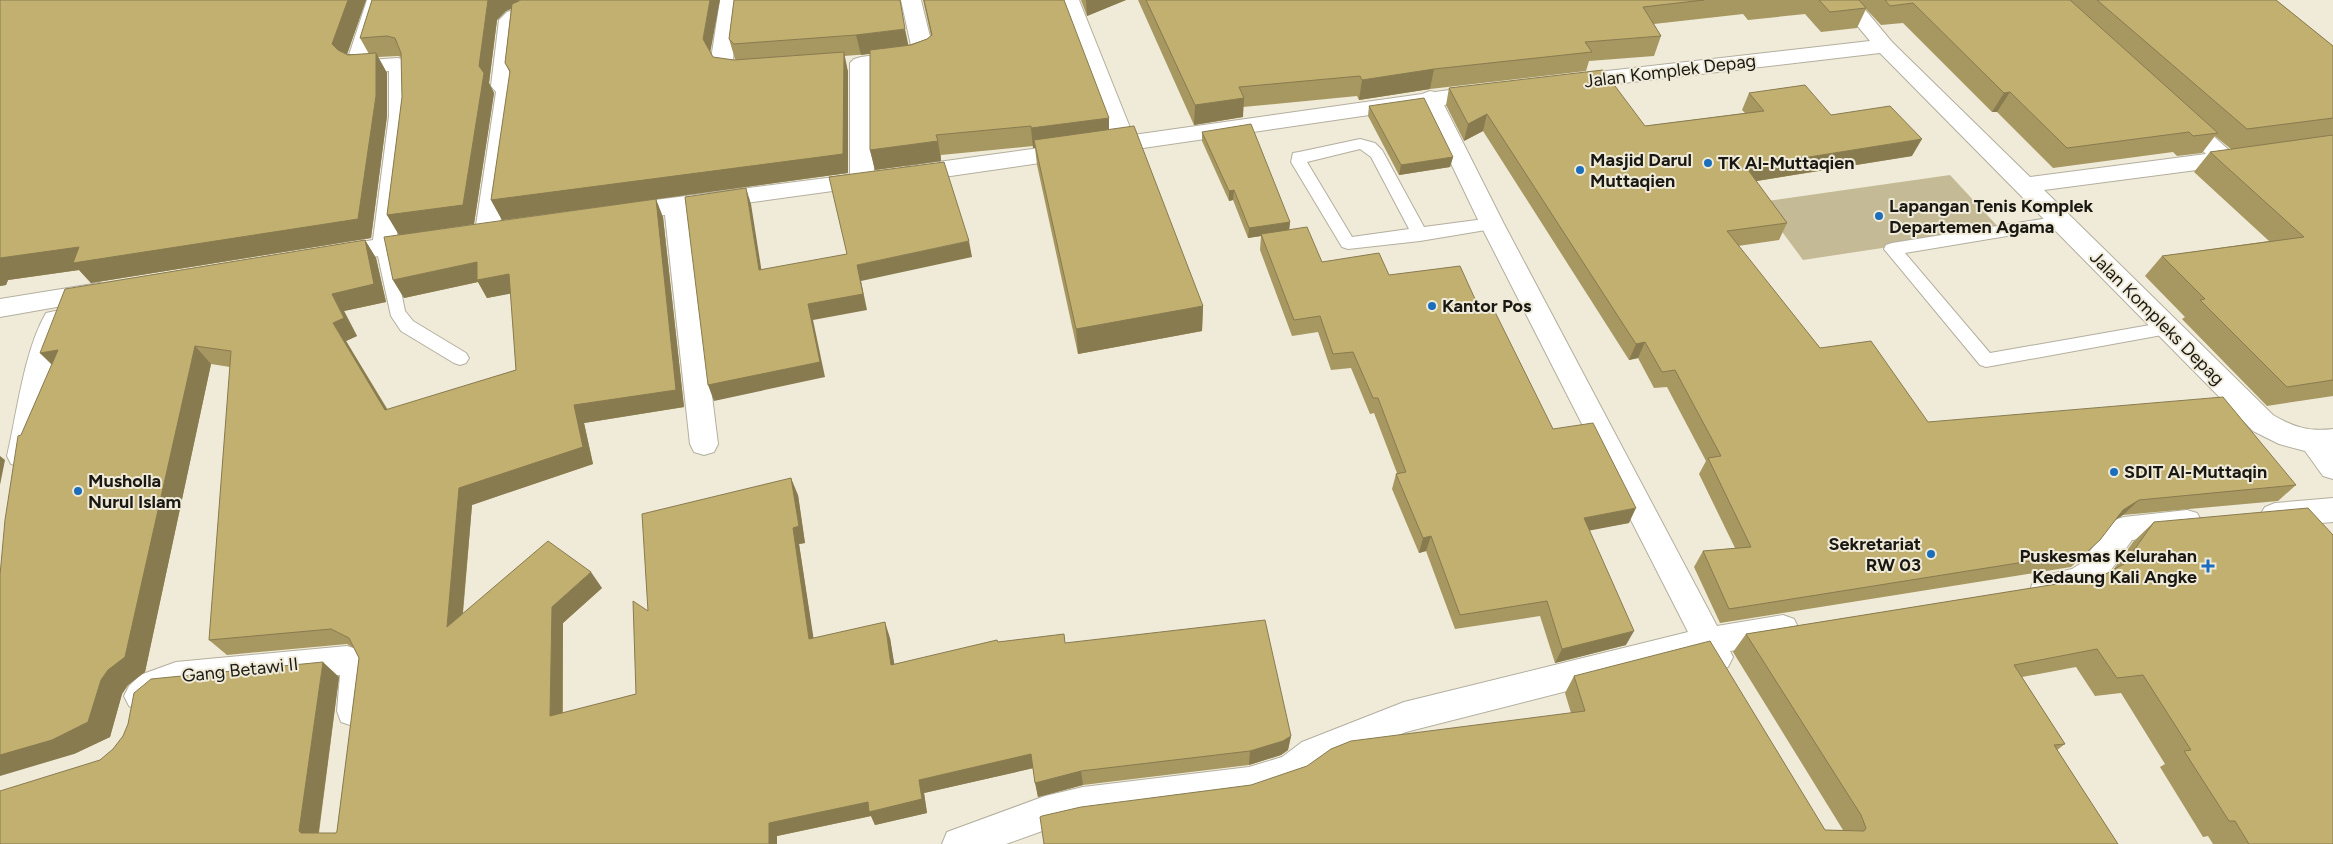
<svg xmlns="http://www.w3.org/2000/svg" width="2333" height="844" font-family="Figtree,sans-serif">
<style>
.green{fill:#c4ba95}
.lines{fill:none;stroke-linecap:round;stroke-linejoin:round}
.lane-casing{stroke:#b3ae9e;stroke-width:2}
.street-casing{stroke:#b3ae9e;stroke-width:2}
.lane{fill:#fff;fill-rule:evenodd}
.street{fill:#fff;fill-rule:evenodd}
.wall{fill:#a79761}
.shaded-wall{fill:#887b4f}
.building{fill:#c2b071;stroke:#887b4f}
.poi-dot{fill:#1b6ebc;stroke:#f0ebd9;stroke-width:2}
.labels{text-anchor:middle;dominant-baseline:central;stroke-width:4;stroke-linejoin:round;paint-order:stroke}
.street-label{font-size:18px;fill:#1a1812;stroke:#f0ebd9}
.poi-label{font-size:18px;font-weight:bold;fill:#1a1812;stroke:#f0ebd9;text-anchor:start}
</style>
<rect width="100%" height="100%" fill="#f0ebd9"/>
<polygon class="green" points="1950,175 2001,230 1803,260 1760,202"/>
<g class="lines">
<defs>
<g id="lane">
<path d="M1360 139 1375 143 1382 150 1424 227 1492 218 1498 220 1500 224 1498 228 1420 241 1348 249 1342 247 1291 162 1293 153 1299 152ZM1360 149 1371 157 1409 229 1352 237 1307 162Z"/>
<polygon points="2061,216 2067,218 2069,222 2067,226 1905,253 1990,353 2167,322 2173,323 2176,328 2173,333 1986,367 1980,365 1884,249 1886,245 1892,243"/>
<polygon points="384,241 390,243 392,247 405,311 413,321 466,353 469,358 466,363 460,365 454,363 401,331 391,316 376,247 378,243"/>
</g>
<g id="street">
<path d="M367 0H387L369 60 398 58 405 60C422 83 401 203 397 236L423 233 432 235 435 241 432 247 423 249 334 263 325 260 322 254 325 248 373 240 389 116V71C375 72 356 78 346 64Z"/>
<polygon points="520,0 540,0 532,17 519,22 513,83 518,91 499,232 496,238 487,240 478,238 475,232 496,92 491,86 499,20 507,12 516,9"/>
<path d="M720 0H740L733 59 737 65 760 66 763 71 760 76C741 80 719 80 711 59Z"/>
<path d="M901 0H921L934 53C925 65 887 66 872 68L874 174 880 180 876 185 689 211 718 444 714 452 704 455 694 452 690 444 665 215 624 220 616 218 612 212 616 206 624 204 850 175V63L854 59 861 57 912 50Z"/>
<polygon points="1059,0 1079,0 1133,135 1422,94 1430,91 1435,92 1485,85 1493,87 1496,92 1493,97 1444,105 1504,224 1717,626 1783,615 1794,619 1799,629 1794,639 1783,643 1730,651 1733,657 1728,667 1717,671 1706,667 1700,657 1406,732 1326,764 1303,781 1249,799 1083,821 1045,830 1006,844 942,844 947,832 1045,796 1083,787 1249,767 1282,757 1302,742 1404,702 1688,632 1480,224 1424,107 909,182 901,179 897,174 901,169 909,166 1111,138"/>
<path d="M1836 0H1857L1892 42 2030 177 2206 154 2170 119 2173 114 2181 112 2189 114 2230 151 2250 149 2258 151 2261 156 2258 161 2250 163 2044 190 2273 415C2293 427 2309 432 2333 429V479L2323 476 2305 451 2279 444 2253 431 1880 53 1572 89 1564 87 1561 82 1564 77 1572 75 1870 41Z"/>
<polygon points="99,283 108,286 112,292 108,298 0,317 0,299"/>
<path d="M55 311 64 313 68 320 55 359 35 456 31 464 21 467 11 464 7 456C17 413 24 351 46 313Z"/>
<polygon points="2333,498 2333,522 2275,527 2265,523 2260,515 2265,507 2275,503"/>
<path d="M2187 510 2197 513 2202 522 2197 531 2187 534 2132 540C2111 569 2104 589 2066 596 2054 599 2047 600 2035 596L2031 587 2035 578 2072 569 2080 564 2114 520 2124 517Z"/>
<path d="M347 646C350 647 355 648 358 650 379 664 373 703 365 722L353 726 341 722 337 711 340 675 176 690C161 694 154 706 140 711L129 706 124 696 129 686 140 675 176 662Z"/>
</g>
</defs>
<use href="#lane" class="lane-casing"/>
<use href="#street" class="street-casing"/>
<use href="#lane" class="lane"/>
<use href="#street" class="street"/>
</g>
<g class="wall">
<polygon points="0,0 366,0 347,54 369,54 360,38 372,0 519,0 518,1 710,52 713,57 734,60 736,60 735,59 729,39 734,0 908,45 927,39 931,36 923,0 1064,0 1109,130 1203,306 1202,331 1078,354 1037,165 1035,148 1033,148 1033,146 941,155 941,161 875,170 870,150 870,54 844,56 848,72 848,173 502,220 491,200 510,73 505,63 511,9 506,11 497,20 489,83 494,93 474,224 399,235 387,215 402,97 401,57 398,56 378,57 387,73 387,116 371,238 91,283 79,270 8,280 6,285 0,286"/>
<polygon points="1081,0 1126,0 1087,16"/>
<polygon points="1138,0 2276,0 2333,46 2333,396 2267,406 2182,319 2185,317 2145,276 2162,256 2269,241 2194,172 2210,152 2231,149 2215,136 2202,153 2177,156 2173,152 2053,168 1997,112 1992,112 1903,23 1881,25 1866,9 1857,28 1821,32 1805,14 1748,20 1743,14 1654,24 1661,36 1654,56 1589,61 1586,71 1430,89 1359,100 1357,96 1243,107 1243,117 1194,125"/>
<polygon points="1449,88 1645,126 1745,113 1742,110 1749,93 1831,115 1912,156 1756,181 1787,223 1779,240 1738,246 1820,348 1928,422 2296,485 2278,501 2123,515 2115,520 2084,555 2071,567 1720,623 1694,567 1703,551 1735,548 1699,474 1706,461 1667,387 1654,388 1638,358 1629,360 1483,131 1464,141 1446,105"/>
<polygon points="1369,106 1453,157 1450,167 1399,175 1368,116"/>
<polygon points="1202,132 1290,222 1289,229 1322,262 1389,275 1480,310 1553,429 1629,523 1589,530 1626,645 1555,663 1540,616 1455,629 1426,551 1419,553 1392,489 1396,474 1397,473 1374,413 1370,414 1351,368 1331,370 1318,332 1292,336 1260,250 1261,236 1248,238 1233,200 1229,201 1202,141"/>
<polygon points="663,217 684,407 584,423 593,464 472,505 463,614 602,588 563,623 563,713 636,694 648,611 798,495 805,543 799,544 813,638 890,638 894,665 998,642 1065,643 1291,736 1288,750 1281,755 1249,765 1083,785 1038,797 1033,768 924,793 927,813 875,825 871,816 777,836 777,844 0,844 100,760 339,677 319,833 336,833 337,831 359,658 354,648 347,644 227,655 209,640 230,367 211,364 145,672 128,685 122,694 110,737 74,754 21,435 52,365 40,353 365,240 376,258 386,302 344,311 357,336 346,341 388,410 516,370 511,293 487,298 478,282 404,298 393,280"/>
<polygon points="2154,522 2333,844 2213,844 2208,836 2203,837 2160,767 2165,764 2121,693 2095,696 2076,667 2022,677 2065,744 2057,750 2118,844 1044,844 1251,785 1571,713 1565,693 1574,676 1825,830 1843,830 1733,652 1746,634 2100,577 2113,570 2133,542"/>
</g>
<g class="shaded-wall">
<polygon points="348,0 366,0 344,63 332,44"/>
<polygon points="488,0 519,0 515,7 506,11 497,20 489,83 494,93 474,224 399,235 387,215 479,66"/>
<polygon points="710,0 720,0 709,59 703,39"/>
<polygon points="1086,0 1126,0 1087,16"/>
<polygon points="905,29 909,48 861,55 856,35"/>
<polygon points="844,52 848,72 848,173 502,220 491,200"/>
<polygon points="376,53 387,73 387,116 371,238 91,283 79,270 8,280 6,285 0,286 0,258"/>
<polygon points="1434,69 1430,89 1359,100 1362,80"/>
<polygon points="2010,92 1997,112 1992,112 2004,93"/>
<polygon points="1244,98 1243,117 1194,125 1195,105"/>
<polygon points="1487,114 1483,131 1464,141 1468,124"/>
<polygon points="1109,118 1109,137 1034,140 1035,148 1033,148 1031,128"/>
<polygon points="1922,139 1912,156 1738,184 1746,167"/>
<polygon points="938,141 941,161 875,170 870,150"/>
<polygon points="1453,157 1450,167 1399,175 1401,165"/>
<polygon points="746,188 751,204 764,286 759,270"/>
<polygon points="1234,190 1233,200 1229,201 1229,191"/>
<polygon points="656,199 663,217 684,407 584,423 593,464 472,505 460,643 447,627 459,488"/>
<polygon points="1290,222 1289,232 1261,234 1261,236 1248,238 1249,228"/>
<polygon points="365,240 376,258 386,302 344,311 357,336 346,341 398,428 385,410 333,323 332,294"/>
<polygon points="969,241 972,257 861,281 867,310 813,320 825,377 714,401 708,385 857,265"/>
<polygon points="477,262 509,274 519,292 487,298 478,282 404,298 393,280"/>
<polygon points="1203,306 1202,331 1078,354 1076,329"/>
<polygon points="1645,342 1638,358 1629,360 1636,344"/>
<polygon points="195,346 211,364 145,672 128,685 122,694 110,737 74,754 0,776 0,755"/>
<polygon points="58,350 58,370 40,353"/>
<polygon points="0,456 5,460 0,485"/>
<polygon points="791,478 798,495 805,543 799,544 816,654 809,639 793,528"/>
<polygon points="2139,500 2123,515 2108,525 2123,510"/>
<polygon points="1636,508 1629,523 1577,533 1584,518"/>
<polygon points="1431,536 1426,551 1419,553 1423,538"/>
<polygon points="591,572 602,588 563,623 562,730 550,716 552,607"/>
<polygon points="885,622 890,638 897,680 891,665"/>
<polygon points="1634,631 1626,645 1555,663 1562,649"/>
<polygon points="323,662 339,677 317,844 301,833 299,831"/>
<polygon points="1291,736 1288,750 1281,755 1249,765 1250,751"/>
<polygon points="1031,754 1034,768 924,793 927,813 875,825 871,816 777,836 777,844 769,844 769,823 868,802 919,780"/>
<polygon points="1081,771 1083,785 1038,797 1035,783"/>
</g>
<g class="building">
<polygon points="0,0 348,0 332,44 338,50 348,55 376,53 376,96 358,219 73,263 79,247 0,258"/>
<polygon points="372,0 488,0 479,66 484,73 463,205 387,215 402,97 401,53 395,38 387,36 360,38"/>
<polygon points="521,0 710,0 703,39 713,57 734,60 844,52 843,154 491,200 510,71 505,63 512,4"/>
<polygon points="734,0 900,0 905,29 856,35 734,44 729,39"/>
<polygon points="924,0 1064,0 1109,118 1031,128 1031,126 936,135 938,141 870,150 870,50 911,45 927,39 932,35"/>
<polygon points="1146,0 1704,0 1643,7 1661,36 1585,42 1592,52 1434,69 1362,80 1360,76 1239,87 1244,98 1195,105"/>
<polygon points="1819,0 1859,0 1866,8 1830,12"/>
<polygon points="1885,0 2070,0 2218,133 2193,136 2189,132 2067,148 2010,92 2004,93 1913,3 1890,6"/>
<polygon points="2097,0 2276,0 2333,46 2333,118 2247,129"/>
<polygon points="1603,70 1645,126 1764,111 1749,93 1805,85 1831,115 1890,106 1922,139 1746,167 1787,223 1727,231 1820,348 1871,341 1928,422 2223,397 2296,485 2139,500 2123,510 2100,540 2087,552 1729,609 1703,551 1751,547 1708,458 1721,456 1675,370 1662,372 1645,342 1636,344 1487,114 1468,124 1449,88"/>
<polygon points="1424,98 1453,157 1401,165 1369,106"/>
<polygon points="1251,124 1290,222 1249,228 1234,190 1229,191 1202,132"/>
<polygon points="1134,126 1203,306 1076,329 1034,140"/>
<polygon points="2333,135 2333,380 2287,387 2200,300 2205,299 2162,256 2304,237 2210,152"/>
<polygon points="944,162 969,241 857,265 863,294 808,304 820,362 708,385 685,197 746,188 759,270 847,254 829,177"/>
<polygon points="656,199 676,390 574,405 583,447 459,488 447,627 548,541 591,572 552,607 550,716 636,694 633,601 648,611 642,514 791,478 799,526 793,528 809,639 885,622 891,665 997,640 998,642 1064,634 1065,643 1265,620 1291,736 1283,741 1250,751 1081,771 1035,783 1031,754 919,780 922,799 869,812 868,802 769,823 769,844 0,844 0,791 100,760 113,749 123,736 128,724 134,693 151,679 323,662 299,831 301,833 336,833 337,831 359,658 349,638 331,629 209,640 231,351 195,346 125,657 108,670 101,680 88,722 52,740 0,755 0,575 5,520 18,436 21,435 58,350 40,353 65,289 365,240 374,284 332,294 344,318 333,323 385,410 516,370 509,274 477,280 477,262 393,280 384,237"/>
<polygon points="1307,227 1322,262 1379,253 1389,275 1460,266 1480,310 1493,308 1553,429 1593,423 1636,508 1584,518 1634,631 1562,649 1547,601 1460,615 1431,536 1423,538 1396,474 1406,472 1378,398 1373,398 1353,352 1333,354 1320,316 1294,320 1261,234"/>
<polygon points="2308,508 2333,535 2333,844 2249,844 2235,821 2229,821 2184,751 2191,750 2143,675 2117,678 2097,649 2014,665 2065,744 2054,745 2118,844 1044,844 1040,817 1042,816 1081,807 1251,785 1307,766 1331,749 1351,741 1585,711 1574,676 1710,641 1825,830 1864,831 1866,828 1861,815 1746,634 2100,577 2124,564 2154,522"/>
</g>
<g class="poi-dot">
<circle cx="1708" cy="163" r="5"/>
<circle cx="1580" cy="170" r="5"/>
<circle cx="1879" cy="216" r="5"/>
<circle cx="1432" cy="306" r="5"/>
<circle cx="2114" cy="472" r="5"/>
<circle cx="78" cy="491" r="5"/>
<circle cx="1931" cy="554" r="5"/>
<path d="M2205.5 558.5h5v5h5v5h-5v5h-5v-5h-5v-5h5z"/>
</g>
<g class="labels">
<g class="street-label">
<text transform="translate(1670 71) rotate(-7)">Jalan Komplek Depag</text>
<text transform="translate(2157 318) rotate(45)">Jalan Kompleks Depag</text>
<text transform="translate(240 670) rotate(-6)">Gang Betawi II</text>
</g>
<g class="poi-label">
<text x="1590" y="160">Masjid Darul<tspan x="1590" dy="21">Muttaqien</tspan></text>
<text x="1718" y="163">TK Al-Muttaqien</text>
<text x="1889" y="206">Lapangan Tenis Komplek<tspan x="1889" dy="21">Departemen Agama</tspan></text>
<text x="1442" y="306">Kantor Pos</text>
<text x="2124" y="472">SDIT Al-Muttaqin</text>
<text x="88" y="481">Musholla<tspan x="88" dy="21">Nurul Islam</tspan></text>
<text x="1921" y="544" text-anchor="end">Sekretariat<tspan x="1921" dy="21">RW 03</tspan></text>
<text x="2197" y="556" text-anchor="end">Puskesmas Kelurahan<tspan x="2197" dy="21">Kedaung Kali Angke</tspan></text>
</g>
</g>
</svg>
